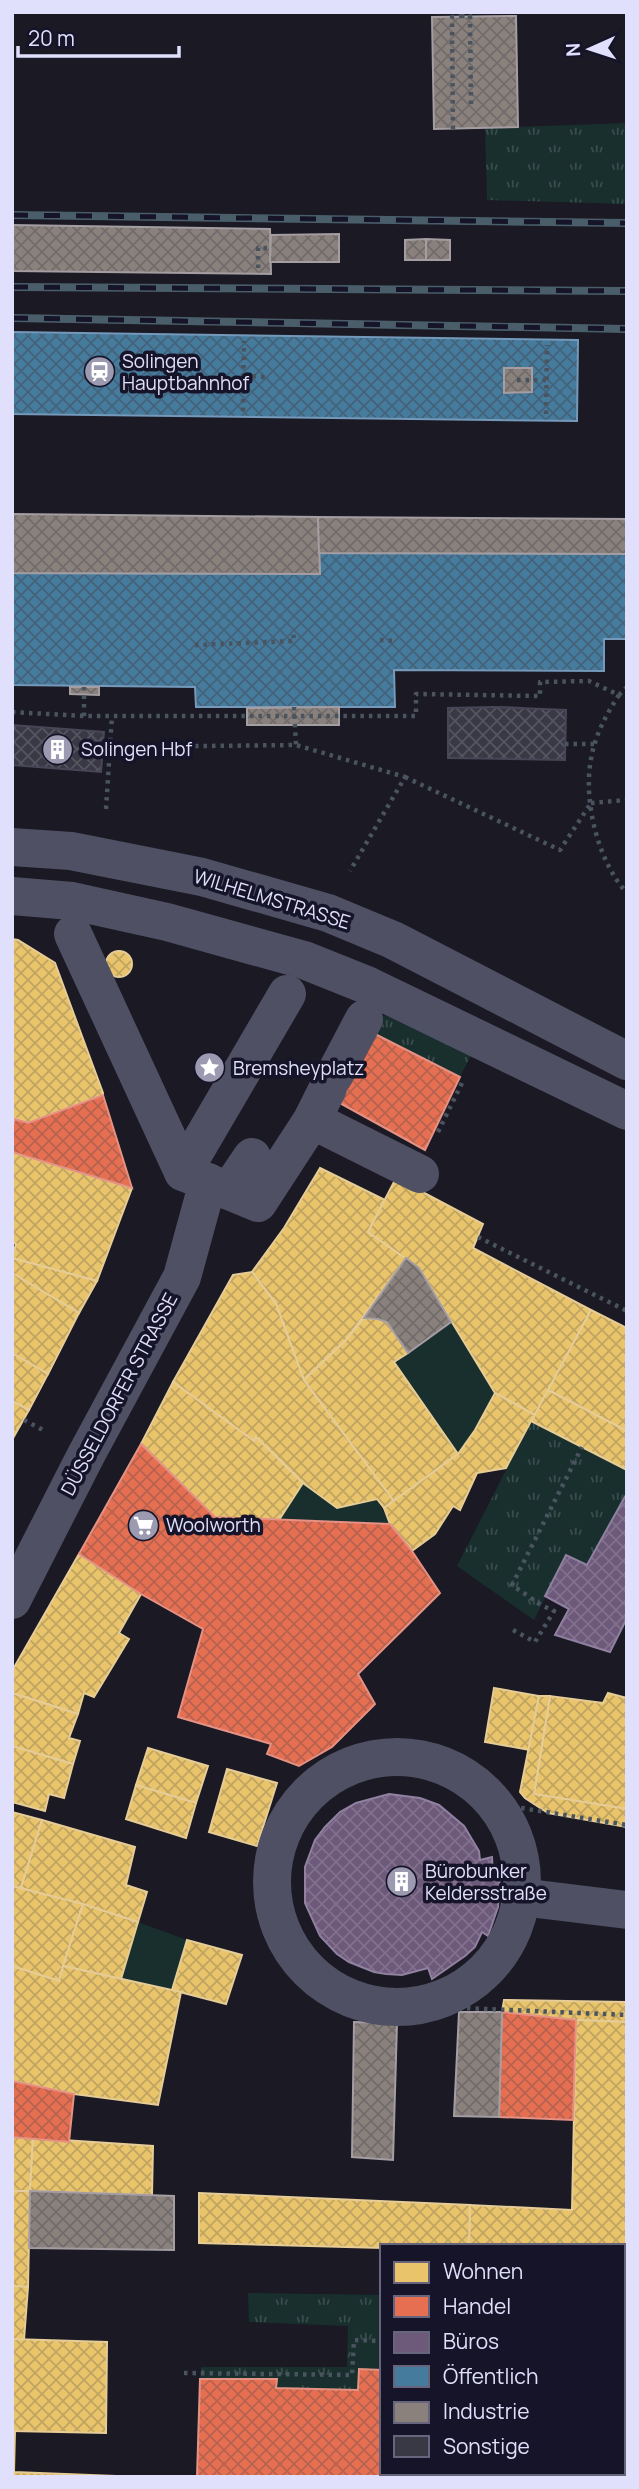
<svg xmlns="http://www.w3.org/2000/svg" width="639" height="2489" font-family="Manrope,sans-serif">
<style>
.grass{fill:url(#grass-tufts)}
.green{fill:#182f2e}
.homes{fill:url(#homes-cross-hatch);stroke:#e6cc96;stroke-width:2}
.shops{fill:url(#shops-cross-hatch);stroke:#e59184;stroke-width:2}
.offices{fill:url(#offices-cross-hatch);stroke:#9081a1;stroke-width:2}
.public{fill:url(#public-cross-hatch);stroke:#7499ba;stroke-width:2}
.industry{fill:url(#industry-cross-hatch);stroke:#a49da2;stroke-width:2}
.building{fill:url(#building-cross-hatch);stroke:#474556;stroke-width:2}
.lines{fill:none;stroke-linecap:round;stroke-linejoin:round}
.path{stroke:#49545f;stroke-width:4.5;stroke-dasharray:3.5 5;stroke-linecap:butt}
.minor{stroke:#4f5064;stroke-width:38}
.rail-casing{stroke:#4a5e6a;stroke-width:8}
.rail{stroke:#161429;stroke-width:5;stroke-dasharray:16;stroke-linecap:butt}
.labels{text-anchor:middle;dominant-baseline:central;stroke-width:7;stroke-linejoin:round;paint-order:stroke}
.poi-label{font-size:19px;fill:#e0dffc;stroke:#161429;text-anchor:start}
.street-label{font-size:19px;fill:#e0dffc;stroke:#161429}
</style>
<defs>
<pattern id="grass-tufts" width="24" height="20" patternUnits="userSpaceOnUse" patternTransform="scale(1.75)"><rect width="24" height="20" fill="#182f2e"/><path d="M3 7l-1-3M5 7V3M7 7l1-3M15 17l-1-3M17 17v-4M19 17l1-3" fill="none" stroke="#394d4d"/></pattern>
<pattern id="homes-cross-hatch" width="8" height="8" patternUnits="userSpaceOnUse" patternTransform="scale(1.75)"><rect width="8" height="8" fill="#e9c46a"/><path d="M0 0l8 8M0 8l8-8" fill="none" stroke="#c0a462"/></pattern>
<pattern id="shops-cross-hatch" width="8" height="8" patternUnits="userSpaceOnUse" patternTransform="scale(1.75)"><rect width="8" height="8" fill="#e76f51"/><path d="M0 0l8 8M0 8l8-8" fill="none" stroke="#b66250"/></pattern>
<pattern id="offices-cross-hatch" width="8" height="8" patternUnits="userSpaceOnUse" patternTransform="scale(1.75)"><rect width="8" height="8" fill="#6d597a"/><path d="M0 0l8 8M0 8l8-8" fill="none" stroke="#82708e"/></pattern>
<pattern id="public-cross-hatch" width="8" height="8" patternUnits="userSpaceOnUse" patternTransform="scale(1.75)"><rect width="8" height="8" fill="#457b9d"/><path d="M0 0l8 8M0 8l8-8" fill="none" stroke="#446279"/></pattern>
<pattern id="industry-cross-hatch" width="8" height="8" patternUnits="userSpaceOnUse" patternTransform="scale(1.75)"><rect width="8" height="8" fill="#8a817c"/><path d="M0 0l8 8M0 8l8-8" fill="none" stroke="#716b6b"/></pattern>
<pattern id="building-cross-hatch" width="8" height="8" patternUnits="userSpaceOnUse" patternTransform="scale(1.75)"><rect width="8" height="8" fill="#393845"/><path d="M0 0l8 8M0 8l8-8" fill="none" stroke="#555461"/></pattern>
</defs>
<rect width="100%" height="100%" fill="#1a1924"/>
<g class="grass">
<polygon points="627,123 627,204 487,200 485,128"/>
<polygon points="384,1015 471,1055 460,1077 375,1034"/>
<polygon points="531,1421 627,1470 627,1493 587,1565 566,1556 534,1620 457,1566"/>
<polygon points="248,2293 382,2295 382,2370 359,2370 358,2390 276,2388 276,2379 200,2379 201,2367 347,2367 348,2326 249,2322"/>
</g>
<g class="green">
<polygon points="451,1322 495,1393 475,1430 458,1454 394,1363"/>
<polygon points="303,1483 337,1508 377,1499 390,1524 279,1520"/>
<polygon points="138,1922 187,1940 172,1990 121,1979"/>
</g>
<g class="homes">
<polygon points="12,939 18,940 55,963 103,1093 103,1095 28,1123 12,1117"/>
<circle cx="119" cy="964" r="13"/>
<polygon points="12,1152 132,1188 97,1281 12,1258 16,1244 12,1242"/>
<polygon points="320,1168 385,1200 368,1232 406,1258 346,1340 304,1380 276,1304 252,1272 284,1228"/>
<polygon points="396,1178 483,1224 473,1248 591,1310 535,1415 495,1393 419,1268 368,1232"/>
<polygon points="12,1258 97,1281 79,1313 12,1273"/>
<polygon points="252,1272 276,1304 304,1380 394,1501 384,1508 377,1499 337,1508 303,1483 256,1437 254,1441 173,1382 233,1275"/>
<polygon points="12,1273 79,1313 48,1374 12,1353"/>
<polygon points="591,1310 627,1328 627,1431 548,1390"/>
<polygon points="364,1318 378,1319 387,1322 408,1353 394,1362 458,1454 394,1501 304,1380 346,1340"/>
<polygon points="12,1353 48,1374 29,1410 12,1401"/>
<polygon points="173,1382 254,1441 256,1437 303,1483 279,1520 215,1517 141,1444"/>
<polygon points="548,1390 627,1431 627,1470 531,1421"/>
<polygon points="495,1393 535,1415 531,1421 506,1468 477,1473 460,1510 453,1506 435,1534 412,1551 390,1524 384,1508 458,1454 475,1430"/>
<polygon points="12,1401 29,1410 12,1440"/>
<polygon points="79,1554 141,1594 119,1633 129,1639 94,1697 84,1693 78,1714 12,1693 12,1671"/>
<polygon points="494,1688 539,1696 530,1750 485,1742"/>
<polygon points="12,1693 78,1714 69,1738 80,1741 73,1764 12,1746"/>
<polygon points="608,1693 627,1698 627,1809 534,1794 550,1696 603,1703"/>
<polygon points="539,1696 550,1696 534,1794 627,1809 627,1827 548,1813 525,1798 520,1792"/>
<polygon points="12,1746 73,1764 64,1798 49,1794 45,1811 12,1802"/>
<polygon points="148,1748 208,1766 196,1803 136,1785"/>
<polygon points="227,1769 277,1783 257,1846 209,1832"/>
<polygon points="136,1785 196,1803 186,1838 126,1819"/>
<polygon points="12,1812 42,1820 21,1888 12,1886"/>
<polygon points="42,1820 135,1847 126,1885 147,1892 138,1922 21,1888"/>
<polygon points="12,1886 83,1904 59,1981 12,1966"/>
<polygon points="83,1904 138,1922 121,1979 63,1966"/>
<polygon points="187,1940 242,1955 226,2004 172,1990"/>
<polygon points="12,1966 59,1981 63,1966 181,1992 158,2105 74,2094 12,2081"/>
<polygon points="504,2000 627,2002 627,2022 576,2020 502,2012"/>
<polygon points="576,2020 627,2022 627,2307 623,2307 623,2246 469,2246 470,2205 572,2210"/>
<polygon points="12,2137 33,2138 30,2191 12,2191"/>
<polygon points="33,2138 153,2146 152,2195 30,2191"/>
<polygon points="12,2191 30,2191 28,2287 12,2286"/>
<polygon points="199,2193 470,2205 469,2246 382,2246 382,2248 199,2243"/>
<polygon points="12,2286 28,2287 24,2340 12,2339"/>
<polygon points="12,2339 107,2342 106,2433 12,2431"/>
<polygon points="12,2431 15,2431 14,2472 142,2477 12,2477"/>
</g>
<g class="shops">
<polygon points="375,1034 460,1077 425,1150 338,1102"/>
<polygon points="103,1095 132,1188 12,1152 12,1128 15,1119 28,1123"/>
<polygon points="141,1444 215,1517 390,1524 412,1551 440,1593 358,1674 375,1704 332,1747 299,1766 267,1754 271,1744 178,1717 203,1629 141,1594 79,1554"/>
<polygon points="502,2012 576,2020 573,2120 499,2117"/>
<polygon points="12,2081 74,2094 69,2142 12,2137"/>
<polygon points="623,2307 627,2307 627,2477 197,2477 200,2379 277,2379 276,2388 358,2390 359,2369 382,2370 382,2473 623,2473"/>
</g>
<g class="offices">
<polygon points="627,1493 627,1618 610,1652 555,1635 569,1609 545,1596 566,1555 587,1565"/>
<polygon points="389,1794 420,1798 439,1805 464,1826 479,1851 480,1860 492,1857 493,1875 500,1875 498,1907 488,1936 482,1932 475,1947 465,1956 432,1979 428,1968 402,1975 386,1974 374,1972 349,1962 337,1954 320,1936 305,1903 305,1867 315,1840 325,1827 340,1812 356,1803"/>
</g>
<g class="public">
<polygon points="12,332 578,340 577,421 12,414"/>
<polygon points="319,553 627,554 627,639 604,639 604,671 394,670 395,707 196,707 195,687 12,685 12,573 320,574"/>
</g>
<g class="industry">
<polygon points="516,16 518,127 434,129 432,17"/>
<polygon points="12,225 270,229 271,274 12,271"/>
<polygon points="339,234 339,262 270,262 271,235"/>
<polygon points="426,239 426,260 405,260 405,240"/>
<polygon points="426,239 450,240 450,260 426,260"/>
<polygon points="504,368 532,368 532,392 504,393"/>
<polygon points="12,514 318,517 320,574 12,573"/>
<polygon points="318,517 627,519 627,554 319,553"/>
<polygon points="70,687 99,687 99,695 70,694"/>
<polygon points="339,707 339,725 247,725 247,708"/>
<polygon points="406,1258 419,1268 451,1322 408,1353 387,1322 378,1319 364,1318"/>
<polygon points="459,2012 502,2012 499,2117 454,2116"/>
<polygon points="354,2022 397,2023 393,2160 352,2157"/>
<polygon points="30,2191 174,2196 174,2250 29,2248"/>
</g>
<g class="building">
<polygon points="493,707 522,708 521,730 493,730"/>
<polygon points="493,707 566,710 565,760 448,758 448,708"/>
<polygon points="12,725 104,732 101,772 12,765"/>
</g>
<g class="lines">
<g class="path">
<polyline points="461,16 470,16 471,106"/>
<polyline points="453,129 452,17 461,16 461,12"/>
<polyline points="258,268 258,248 271,248"/>
<polyline points="244,376 267,377"/>
<polyline points="517,380 547,380"/>
<polyline points="243,411 244,341"/>
<polyline points="546,414 547,345"/>
<polyline points="380,640 394,641"/>
<polyline points="195,645 294,641 293,630"/>
<path d="M619 695C606 715 595 735 591 759 583 801 598 862 627 893"/>
<polyline points="294,707 296,745"/>
<polyline points="12,712 84,716 416,716 416,694 540,696 540,682 589,681 619,695 627,687"/>
<polyline points="84,716 84,687"/>
<polyline points="565,744 595,744"/>
<polyline points="110,747 296,745 405,777 350,871"/>
<polyline points="405,777 560,850 591,803"/>
<polyline points="591,803 627,800"/>
<polyline points="106,809 112,716"/>
<polyline points="438,1132 462,1083"/>
<polyline points="478,1237 627,1311"/>
<polyline points="24,1420 45,1431"/>
<polyline points="513,1630 535,1642 554,1611 541,1605 512,1585 582,1447"/>
<polyline points="496,1804 627,1825"/>
<polyline points="416,2006 627,2015"/>
<polyline points="184,2373 352,2375 354,2340 382,2341"/>
</g>
<g class="minor">
<polyline points="12,847 71,851 202,877 328,913 393,940 627,1061"/>
<polyline points="12,896 72,901 167,922 304,960 369,986 627,1111"/>
<polyline points="73,934 183,1172"/>
<polyline points="287,994 183,1172 258,1203 312,1120"/>
<polyline points="334,1076 364,1019"/>
<polyline points="328,1088 312,1120 420,1174"/>
<polyline points="229,1191 252,1157"/>
<polyline points="12,1600 86,1455 182,1277 208,1182"/>
<circle cx="397" cy="1882" r="125"/>
<polyline points="521,1897 627,1910"/>
</g>
<defs>
<g id="rail">
<polyline points="12,215 627,223"/>
<polyline points="12,287 627,291"/>
<polyline points="12,318 627,329"/>
</g>
</defs>
<use href="#rail" class="rail-casing"/>
<use href="#rail" class="rail"/>
</g>
<defs>
<symbol id="station-disc" viewBox="-11 -11 22 22"><circle r="9.5" fill="#9b9ab0" stroke="#161429"/><path d="M-3-6H3Q5-6 5-4V2Q5 4 3 4L4.5 6H3L1.5 4h-3L-3 6H-4.5L-3 4Q-5 4-5 2V-4Q-5-6-3-6ZM-3.5-4v3h7v-3ZM-3.5 1v1.5H-2V1ZM2 1v1.5H3.5V1Z" fill="#fff"/></symbol>
<symbol id="building-disc" viewBox="-11 -11 22 22"><circle r="9.5" fill="#9b9ab0" stroke="#161429"/><path d="M-4-6H4V6H1V3H-1V6H-4ZM-2.5-4.3h1.7v1.8h-1.7ZM.8-4.3h1.7v1.8H.8ZM-2.5-1h1.7V.8h-1.7ZM.8-1h1.7V.8H.8Z" fill="#fff"/></symbol>
<symbol id="sight-disc" viewBox="-11 -11 22 22"><circle r="9.5" fill="#9b9ab0" stroke="#161429"/><path d="M0-6L1.8-2.2L6-1.7L2.9 1.2L3.7 5.4L0 3.3L-3.7 5.4L-2.9 1.2L-6-1.7L-1.8-2.2Z" fill="#fff"/></symbol>
<symbol id="supermarket-disc" viewBox="-11 -11 22 22"><circle r="9.5" fill="#9b9ab0" stroke="#161429"/><path d="M-6-5.5h2.5l.6 2H6L4.5 2H-2.5L-4.4-4H-6ZM-1.5 3.2a1.3 1.3 0 1 0 .1 0ZM3 3.2a1.3 1.3 0 1 0 .1 0Z" fill="#fff"/></symbol>
</defs>
<g fill-rule="evenodd">
<use href="#station-disc" x="82" y="354" width="35" height="35"/>
<use href="#building-disc" x="40" y="732" width="35" height="35"/>
<use href="#sight-disc" x="192" y="1050" width="35" height="35"/>
<use href="#supermarket-disc" x="126" y="1508" width="35" height="35"/>
<use href="#building-disc" x="384" y="1864" width="35" height="35"/>
</g>
<g class="labels">
<g class="poi-label">
<text x="122" y="361">Solingen<tspan x="122" dy="22">Hauptbahnhof</tspan></text>
<text x="81" y="749">Solingen Hbf</text>
<text x="233" y="1068">Bremsheyplatz</text>
<text x="166" y="1525">Woolworth</text>
<text x="425" y="1871">Bürobunker<tspan x="425" dy="22">Keldersstraße</tspan></text>
</g>
<g class="street-label">
<text transform="translate(272 899) rotate(17)">WILHELMSTRASSE</text>
<text transform="translate(119 1394) rotate(-62)">DÜSSELDORFER STRASSE</text>
</g>
</g>
<rect width="639" height="2489" fill="none" stroke="#e0dffc" stroke-width="28"/>
<rect x="380" y="2244" width="245" height="231" fill="#161429" stroke="#67657d" stroke-width="2"/>
<rect x="394" y="2262" width="35" height="21" fill="#e9c46a" stroke="#67657d" stroke-width="2"/>
<text x="443" y="2279" font-size="21" fill="#e0dffc">Wohnen</text>
<rect x="394" y="2296" width="35" height="21" fill="#e76f51" stroke="#67657d" stroke-width="2"/>
<text x="443" y="2314" font-size="21" fill="#e0dffc">Handel</text>
<rect x="394" y="2332" width="35" height="21" fill="#6d597a" stroke="#67657d" stroke-width="2"/>
<text x="443" y="2349" font-size="21" fill="#e0dffc">Büros</text>
<rect x="394" y="2366" width="35" height="21" fill="#457b9d" stroke="#67657d" stroke-width="2"/>
<text x="443" y="2384" font-size="21" fill="#e0dffc">Öffentlich</text>
<rect x="394" y="2402" width="35" height="21" fill="#8a817c" stroke="#67657d" stroke-width="2"/>
<text x="443" y="2419" font-size="21" fill="#e0dffc">Industrie</text>
<rect x="394" y="2436" width="35" height="21" fill="#393845" stroke="#67657d" stroke-width="2"/>
<text x="443" y="2454" font-size="21" fill="#e0dffc">Sonstige</text>
<g transform="translate(590 49) rotate(267)" stroke="#161429" stroke-width="5" paint-order="stroke">
<path d="M0-5L12 26L0 18L-12 26Z" fill="#e0dffc"/>
<text y="-10" font-size="19" font-weight="bold" text-anchor="middle" fill="#e0dffc">N</text>
</g>
<path d="M18 46v10h161v-10" fill="none" stroke="#e0dffc" stroke-width="3.5"/>
<text x="28" y="46" font-size="21" fill="#e0dffc" stroke="#161429" stroke-width="5" paint-order="stroke">20 m</text>
</svg>
